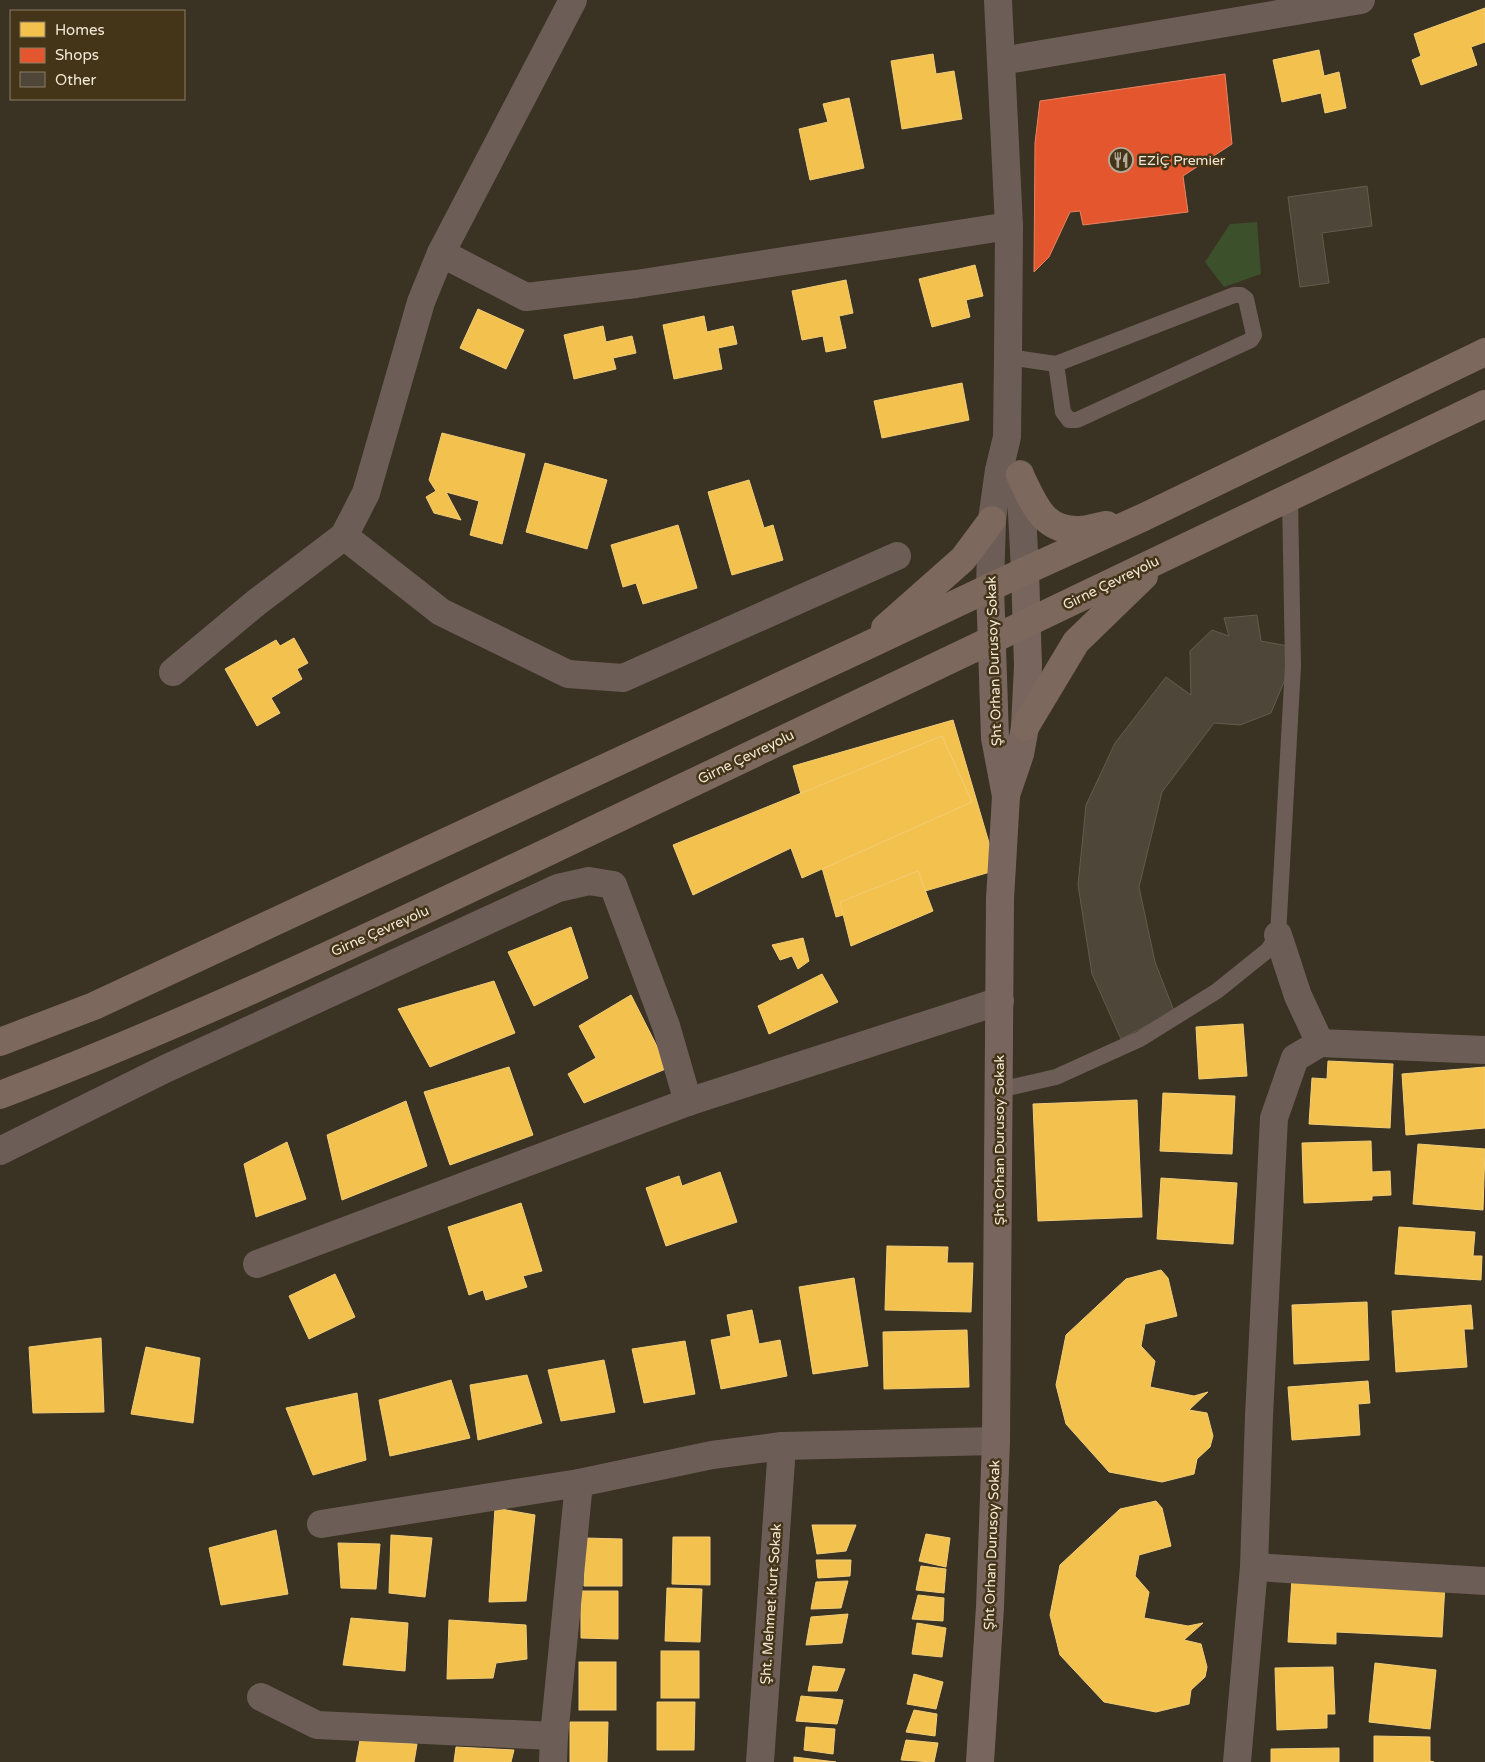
<svg xmlns="http://www.w3.org/2000/svg" width="1485" height="1762" font-family="'Varela Round',sans-serif">
<style>
.green{fill:#3c502c}
.homes{fill:#f2c14e;stroke:#f2cd78}
.shops{fill:#e4572e;stroke:#e88361}
.building{fill:#4e4739;stroke:#625b4e}
.lines{fill:none;stroke-linecap:round;stroke-linejoin:round}
.lane{stroke:#6d5d57;stroke-width:16}
.street{stroke:#6d5d57;stroke-width:28}
.secondary{stroke:#78665e;stroke-width:28}
.highway{stroke:#7d685d;stroke-width:28}
.labels{text-anchor:middle;dominant-baseline:central;stroke-width:5;stroke-linejoin:round;paint-order:stroke}
.poi-label{font-size:14px;fill:#f3e9d9;stroke:#453518;text-anchor:start}
.street-label{font-size:14px;fill:#f3e9d9;stroke:#453518}
</style>
<rect width="100%" height="100%" fill="#3a3222"/>
<polygon class="green" points="1257,222 1261,274 1224,287 1205,262 1230,224"/>
<g class="homes">
<polygon points="1485,8 1485,42 1471,47 1477,65 1421,85 1412,60 1421,56 1414,34"/>
<polygon points="1319,50 1324,76 1339,72 1346,108 1325,113 1321,93 1282,102 1273,60"/>
<polygon points="933,54 936,74 954,71 962,119 902,129 891,61"/>
<polygon points="849,98 864,168 810,180 799,129 828,122 823,104"/>
<polygon points="975,265 983,296 966,300 970,317 932,327 919,279"/>
<polygon points="846,280 853,313 839,316 846,348 826,352 823,336 802,340 792,291"/>
<polygon points="478,309 524,330 506,369 460,348"/>
<polygon points="704,316 707,332 733,326 737,344 718,348 722,369 674,379 663,325"/>
<polygon points="603,326 606,342 632,336 636,353 613,358 616,369 574,379 564,335"/>
<polygon points="962,383 969,420 882,438 874,401"/>
<polygon points="442,433 525,454 502,544 470,535 479,501 446,492 461,520 434,513 426,497 436,491 429,480"/>
<polygon points="545,463 607,480 587,549 526,532"/>
<polygon points="749,480 764,528 773,525 783,560 732,575 708,492"/>
<polygon points="678,525 697,588 643,604 636,583 623,587 611,545"/>
<polygon points="294,638 308,663 297,669 302,679 271,698 280,713 257,726 225,669 276,640 280,646"/>
<polygon points="953,720 997,870 836,917 793,766"/>
<polygon points="942,736 972,802 802,878 791,848 693,895 673,845"/>
<polygon points="918,871 933,911 851,946 840,902"/>
<polygon points="571,927 588,978 534,1006 508,952"/>
<polygon points="803,938 809,961 798,969 792,956 780,960 772,945"/>
<polygon points="822,974 838,1002 769,1034 758,1006"/>
<polygon points="494,981 515,1033 430,1067 398,1009"/>
<polygon points="631,995 668,1068 584,1103 568,1074 596,1058 579,1026"/>
<polygon points="1243,1024 1247,1076 1199,1079 1196,1027"/>
<polygon points="1328,1061 1393,1064 1390,1128 1309,1124 1312,1078 1327,1079"/>
<polygon points="509,1067 533,1135 450,1165 424,1092"/>
<polygon points="1485,1067 1485,1128 1406,1135 1402,1074"/>
<polygon points="1163,1093 1235,1096 1232,1154 1160,1151"/>
<polygon points="1137,1100 1142,1217 1038,1221 1033,1104"/>
<polygon points="406,1101 427,1166 342,1200 327,1135"/>
<polygon points="1371,1141 1372,1172 1390,1171 1391,1195 1372,1196 1372,1200 1304,1203 1302,1143"/>
<polygon points="287,1142 306,1199 256,1217 244,1164"/>
<polygon points="1418,1144 1485,1149 1483,1210 1413,1204"/>
<polygon points="720,1172 737,1222 666,1246 646,1188 679,1176 682,1186"/>
<polygon points="1161,1178 1237,1183 1233,1244 1157,1239"/>
<polygon points="521,1203 542,1271 523,1276 527,1287 486,1300 483,1290 469,1295 448,1227"/>
<polygon points="1399,1227 1475,1232 1473,1256 1482,1256 1481,1280 1395,1274"/>
<polygon points="887,1246 948,1247 947,1263 973,1263 971,1312 885,1310"/>
<polygon points="1161,1270 1168,1278 1177,1316 1145,1324 1141,1346 1155,1361 1150,1387 1194,1396 1208,1392 1189,1410 1207,1413 1213,1436 1210,1447 1197,1459 1194,1474 1162,1482 1109,1472 1066,1424 1056,1385 1066,1335 1126,1279"/>
<polygon points="335,1274 355,1317 309,1339 289,1296"/>
<polygon points="854,1278 868,1366 813,1374 799,1287"/>
<polygon points="1367,1302 1369,1360 1294,1364 1292,1305"/>
<polygon points="1471,1305 1473,1329 1464,1329 1467,1367 1396,1372 1392,1311"/>
<polygon points="752,1310 759,1344 780,1340 787,1376 721,1389 711,1340 731,1336 727,1315"/>
<polygon points="967,1330 969,1387 884,1389 883,1332"/>
<polygon points="101,1338 104,1412 33,1413 29,1347"/>
<polygon points="685,1341 695,1394 644,1403 632,1349"/>
<polygon points="146,1347 200,1358 193,1423 131,1414"/>
<polygon points="604,1360 615,1412 561,1421 548,1370"/>
<polygon points="527,1375 542,1423 478,1440 470,1385"/>
<polygon points="451,1380 470,1438 390,1456 379,1400"/>
<polygon points="1368,1381 1370,1403 1358,1404 1360,1435 1292,1440 1288,1387"/>
<polygon points="357,1393 366,1460 313,1475 286,1408"/>
<polygon points="1156,1501 1162,1508 1171,1546 1139,1555 1135,1576 1149,1592 1144,1618 1188,1626 1203,1623 1184,1640 1201,1644 1207,1667 1205,1677 1191,1690 1189,1704 1156,1712 1104,1702 1060,1655 1050,1615 1060,1565 1120,1509"/>
<polygon points="495,1508 535,1515 526,1601 489,1602"/>
<polygon points="812,1525 856,1525 846,1551 817,1554"/>
<polygon points="276,1530 288,1594 221,1605 209,1548"/>
<polygon points="926,1534 950,1538 946,1567 919,1561"/>
<polygon points="391,1535 432,1538 425,1597 389,1593"/>
<polygon points="673,1537 710,1537 710,1585 672,1584"/>
<polygon points="585,1538 622,1539 622,1586 584,1586"/>
<polygon points="338,1543 380,1544 376,1589 341,1588"/>
<polygon points="816,1560 851,1560 850,1576 818,1578"/>
<polygon points="921,1566 946,1569 944,1593 916,1590"/>
<polygon points="1292,1578 1445,1584 1442,1637 1336,1632 1336,1644 1288,1642"/>
<polygon points="848,1581 841,1608 811,1609 816,1582"/>
<polygon points="667,1588 702,1589 700,1642 665,1641"/>
<polygon points="581,1591 618,1591 618,1639 581,1638"/>
<polygon points="918,1595 944,1598 943,1621 912,1619"/>
<polygon points="848,1614 842,1643 806,1645 811,1617"/>
<polygon points="351,1618 408,1623 405,1671 343,1665"/>
<polygon points="449,1620 526,1625 527,1659 496,1663 493,1678 447,1679"/>
<polygon points="917,1623 946,1628 942,1657 912,1654"/>
<rect x="661" y="1651" width="38" height="47"/>
<rect x="579" y="1662" width="37" height="48"/>
<polygon points="1375,1663 1436,1670 1430,1729 1369,1722"/>
<polygon points="813,1666 845,1669 837,1691 808,1691"/>
<polygon points="1333,1667 1335,1714 1327,1714 1327,1728 1277,1730 1275,1668"/>
<polygon points="914,1674 943,1682 936,1709 907,1704"/>
<polygon points="801,1696 843,1700 837,1724 796,1721"/>
<polygon points="657,1702 695,1702 694,1750 657,1750"/>
<polygon points="914,1710 937,1714 935,1736 906,1732"/>
<polygon points="570,1722 608,1722 607,1762 570,1762"/>
<polygon points="806,1727 835,1729 833,1754 804,1750"/>
<polygon points="1374,1736 1430,1737 1430,1761 1434,1762 1374,1762"/>
<polygon points="360,1740 417,1744 414,1762 356,1762"/>
<polygon points="906,1740 938,1743 934,1762 901,1760"/>
<polygon points="456,1747 514,1750 511,1762 454,1762"/>
<polygon points="1339,1748 1339,1762 1271,1762 1271,1749"/>
<polygon points="794,1757 836,1762 794,1762"/>
</g>
<polygon class="shops" points="1225,74 1232,144 1183,176 1188,212 1083,225 1080,211 1070,212 1049,257 1034,272 1035,143 1040,101"/>
<g class="building">
<polygon points="1367,186 1372,226 1322,233 1329,283 1300,287 1288,197"/>
<polygon points="1257,615 1261,641 1288,646 1286,677 1271,713 1240,725 1214,723 1162,792 1139,887 1155,962 1174,1011 1121,1039 1092,974 1078,885 1086,805 1115,743 1166,677 1191,695 1190,651 1212,630 1229,636 1224,618"/>
</g>
<g class="lines">
<g class="lane">
<polyline points="1008,357 1056,364 1234,295 1241,295 1246,299 1254,335 1251,340 1077,420 1069,420 1063,412 1056,364"/>
<polyline points="999,1090 1056,1077 1140,1039 1217,991 1268,950 1278,935 1293,666 1290,498"/>
</g>
<g class="street">
<polyline points="1001,61 1361,0"/>
<polyline points="441,253 526,297 636,284 1009,226"/>
<polyline points="1020,474 1025,571"/>
<polyline points="344,536 441,612 568,674 623,678 897,556"/>
<polyline points="990,587 992,520 999,470 1007,437 1008,357 1009,226 998,0"/>
<polyline points="173,672 257,602 344,536 366,493 421,302 441,253 573,0"/>
<polyline points="1320,1043 1485,1050"/>
<polyline points="0,1151 165,1069 558,888 589,881 613,885 666,1026 688,1102"/>
<polyline points="257,1264 688,1102 1000,1001"/>
<polyline points="321,1524 579,1483 712,1455 782,1446 996,1441"/>
<polyline points="1254,1567 1485,1581"/>
<polyline points="261,1697 317,1725 554,1736"/>
<polyline points="553,1762 554,1736 579,1483"/>
<polyline points="760,1762 782,1446"/>
<polyline points="1237,1762 1254,1567 1259,1416 1274,1118 1295,1058 1320,1043 1298,996 1278,935"/>
</g>
<g class="secondary">
<polyline points="1006,795 1020,754 1025,727 1028,666 1025,571"/>
<polyline points="980,1762 990,1607 996,1441 1000,899 1006,796 995,738 990,587"/>
</g>
<g class="highway">
<path d="M1020 475C1034 503 1042 531 1079 530 1088 530 1098 526 1107 525"/>
<polyline points="885,628 963,559 992,520"/>
<polyline points="1025,727 1076,642 1144,576"/>
<polyline points="0,1042 94,1006 864,647 1025,571 1144,517 1485,352"/>
<path d="M0 1095C236 1005 462 892 690 784 955 657 1220 531 1485 404"/>
</g>
</g>
<defs>
<symbol id="restaurant-ring" viewBox="-11 -11 22 22"><circle r="9.5" fill="#453518" stroke="#b2a999" stroke-width="1.5"/><path d="M-5-6h1v4h1v-4h1v4h1v-4h1v5L-1.5 .5V6h-2V.5L-5-1ZM5-6V6H3V1.5H1.5Q1.5-4 5-6Z" fill="#b2a999"/></symbol>
</defs>
<g fill-rule="evenodd">
<use href="#restaurant-ring" x="1107" y="146" width="28" height="28"/>
</g>
<g class="labels">
<g class="poi-label">
<text x="1138" y="160">EZİÇ Premier</text>
</g>
<g class="street-label">
<text transform="translate(1111 583) rotate(-26)">Girne Çevreyolu</text>
<text transform="translate(994 661) rotate(-92)">Şht Orhan Durusoy Sokak</text>
<text transform="translate(746 757) rotate(-26)">Girne Çevreyolu</text>
<text transform="translate(380 931) rotate(-24)">Girne Çevreyolu</text>
<text transform="translate(999 1140) rotate(-90)">Şht Orhan Durusoy Sokak</text>
<text transform="translate(992 1545) rotate(-88)">Şht Orhan Durusoy Sokak</text>
<text transform="translate(771 1604) rotate(-86)">Şht. Mehmet Kurt Sokak</text>
</g>
</g>
<rect x="10" y="10" width="175" height="90" fill="#453518" stroke="#8b7d65"/>
<rect x="20" y="22" width="25" height="15" fill="#f2c14e" stroke="#8b7d65"/>
<text x="55" y="35" font-size="15" fill="#f3e9d9">Homes</text>
<rect x="20" y="48" width="25" height="15" fill="#e4572e" stroke="#8b7d65"/>
<text x="55" y="60" font-size="15" fill="#f3e9d9">Shops</text>
<rect x="20" y="72" width="25" height="15" fill="#4e4739" stroke="#8b7d65"/>
<text x="55" y="85" font-size="15" fill="#f3e9d9">Other</text>
</svg>
